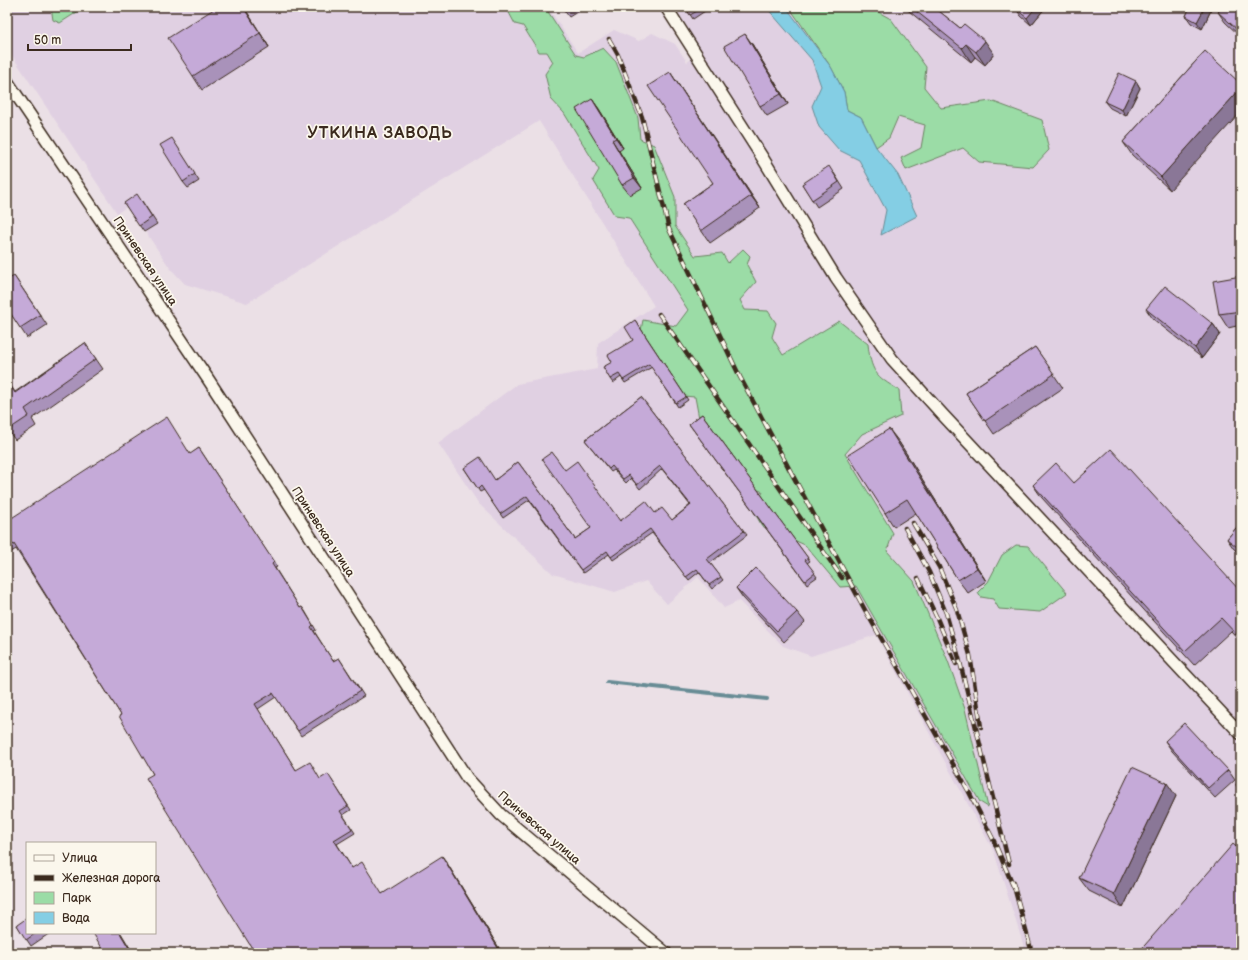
<svg xmlns="http://www.w3.org/2000/svg" width="1248" height="960" font-family="'Balsamiq Sans',sans-serif">
<style>
.built{fill:#e0d0e2}
.green{fill:#9bdca6;stroke:#6b8362}
.water{fill:#84cee4;stroke:#678c95}
.lines{fill:none;stroke-linecap:round;stroke-linejoin:round}
.stream{stroke:#678c95;stroke-width:4}
.minor-casing{stroke:#3b2a1e;stroke-width:14}
.minor{stroke:#fbf7ec;stroke-width:11}
.rail-casing{stroke:#3b2a1e;stroke-width:4.5}
.rail{stroke:#fbf7ec;stroke-width:3;stroke-dasharray:9;stroke-linecap:butt}
.wall{fill:#a992ba;stroke:#3b2a1e}
.shaded-wall{fill:#8a7797;stroke:#3b2a1e}
.building{fill:#c5aad8;stroke:#3b2a1e}
.labels{text-anchor:middle;dominant-baseline:central;stroke-width:3.5;stroke-linejoin:round;paint-order:stroke}
.street-label{font-size:12px;fill:#3b2a1e;stroke:#fbf7ec}
.district-label{font-size:16px;font-weight:bold;letter-spacing:1px;fill:#3b2a1e;stroke:#fbf7ec}
</style>
<rect width="100%" height="100%" fill="#ebe0e6"/>
<filter id="ink" filterUnits="userSpaceOnUse"><feTurbulence type="fractalNoise" baseFrequency=".025" numOctaves="2"/><feDisplacementMap in="SourceGraphic" scale="8" xChannelSelector="R" yChannelSelector="G"/><feConvolveMatrix kernelMatrix="1 2 1 2 8 2 1 2 1" color-interpolation-filters="sRGB"/></filter>
<g filter="url(#ink)">
<polygon class="built" points="7,7 548,7 578,53 614,30 639,41 652,33 675,44 687,62 702,52 675,7 1241,7 1241,953 1026,953 994,852 876,635 811,656 783,646 739,601 724,608 698,577 667,604 646,581 615,592 553,574 479,504 438,443 517,384 597,369 598,343 654,306 539,121 247,303 185,284 170,268 128,206 117,213 7,48"/>
<g class="green">
<polygon points="51,7 85,7 60,23 53,20"/>
<path d="M506 7H545L576 55 584 57 603 48 616 62 638 118 640 139 654 145 675 197V226L695 256 722 253 728 263 743 249 750 256 747 265 756 282 740 300 745 310 768 311 776 323 772 337 783 355 839 321 868 344C871 371 875 376 899 390L901 416 862 434 845 454 893 533 887 551 914 581 948 661 965 709 988 807 980 802 856 586 840 587 805 545 762 526 753 510 763 492 745 484 701 429 695 397 683 396 638 346 643 320 676 326 688 310 629 218 615 216 593 180 599 170 564 113 551 99 545 74 553 62 547 52H539L523 26 515 24Z"/>
<polygon points="789,7 869,7 891,19 926,67 924,87 941,108 991,101 1042,120 1049,150 1033,167 979,162 963,148 906,170 901,158 921,148 925,125 898,117 889,138 876,147 861,117 847,110 844,92 831,67"/>
<polygon points="1016,545 1028,546 1067,593 1040,612 999,609 993,599 981,597 978,592 988,582 1002,555"/>
</g>
<polygon class="water" points="766,7 786,7 831,67 844,92 847,110 861,117 876,147 898,175 917,216 881,235 886,210 859,160 839,150 819,127 812,106 821,86 812,60"/>
<g class="lines">
<polyline class="stream" points="607,682 767,699"/>
<defs>
<g id="minor">
<polyline points="666,7 762,157 836,278 892,359 942,414 1241,734"/>
<polyline points="7,81 208,379 467,778 501,815 666,953"/>
</g>
</defs>
<use href="#minor" class="minor-casing"/>
<use href="#minor" class="minor"/>
<defs>
<g id="rail">
<polyline points="609,39 618,55 642,117 669,229 740,377 865,610 969,792 993,839 1014,888"/>
<polyline points="659,314 842,578"/>
<polyline points="913,523 939,567 957,610 970,655 981,727"/>
<polyline points="905,528 929,572 946,613 959,658 1009,864"/>
<polyline points="918,578 937,618 956,664"/>
<polyline points="1013,883 1032,953"/>
</g>
</defs>
<use href="#rail" class="rail-casing"/>
<use href="#rail" class="rail"/>
</g>
<g class="wall">
<polygon points="244,7 269,47 202,90 193,76"/>
<polygon points="562,7 585,7 569,17"/>
<polygon points="685,7 711,7 693,19"/>
<polygon points="904,7 934,7 960,28 994,54 985,65 975,57 971,62"/>
<polygon points="1046,7 1031,25 1021,16 1016,9"/>
<polygon points="1190,7 1209,7 1211,10 1202,29 1191,23 1186,16"/>
<polygon points="1241,7 1241,37 1225,22 1218,12"/>
<polygon points="752,44 788,104 767,116 760,106"/>
<polygon points="1205,51 1170,190 1132,155 1123,142"/>
<polygon points="670,72 760,208 710,243 683,204 713,183"/>
<polygon points="1136,81 1140,88 1126,116 1110,108 1105,102"/>
<polygon points="592,99 599,109 623,148 619,151 642,188 630,195 622,185"/>
<polygon points="176,145 199,181 188,188 183,182"/>
<polygon points="834,173 844,189 817,207 802,184"/>
<polygon points="142,201 157,224 144,232 124,203"/>
<polygon points="14,276 47,325 27,338 7,308"/>
<polygon points="1241,276 1241,325 1228,328 1219,314"/>
<polygon points="1146,309 1213,324 1220,334 1202,358 1153,319"/>
<polygon points="635,320 688,400 678,407 652,367 625,383 621,377 613,383 610,379 633,340"/>
<polygon points="85,343 103,369 32,419 36,426 15,440 7,429 7,380 15,392"/>
<polygon points="1035,347 1063,388 994,434 966,393"/>
<polygon points="641,397 747,535 710,563 723,580 712,589 699,572 689,580 652,533 613,560 609,554 583,573 529,500 503,518 484,490 480,492 464,468 495,480 518,462 575,539 591,528 565,470 620,521 655,513 672,520 690,505 662,469 640,489 631,478 626,483 614,470 611,472 585,440"/>
<polygon points="702,414 810,561 807,563 817,577 807,584 689,424"/>
<polygon points="899,442 986,581 968,593 958,580 916,513 894,527 885,513"/>
<polygon points="199,448 277,567 275,568 300,608 302,607 305,611 316,630 314,631 333,661 339,658 364,696 301,736 276,697 258,709 296,770 321,779 331,779 351,810 343,815 355,833 337,844 352,868 382,894 445,860 502,953 255,953 153,774 121,715 16,549 8,554 7,553 7,521 191,454"/>
<polygon points="1074,483 1241,592 1241,642 1231,631 1194,665 1042,498 1033,485"/>
<polygon points="1241,522 1241,554 1234,549 1227,539"/>
<polygon points="736,588 797,612 805,622 784,642 743,598"/>
<polygon points="1165,741 1228,770 1235,780 1215,798 1172,751"/>
<polygon points="1241,777 1241,792 1236,785"/>
<polygon points="1176,796 1123,908 1089,891 1079,878"/>
<polygon points="17,925 27,933 50,933 31,946"/>
</g>
<g class="shaded-wall">
<polygon points="243,7 244,7 269,47 260,33"/>
<polygon points="1036,7 1046,7 1031,25 1027,18"/>
<polygon points="1205,7 1209,7 1211,10 1202,29 1197,22"/>
<polygon points="745,34 752,44 788,104 781,94"/>
<polygon points="985,41 994,54 985,65 976,52"/>
<polygon points="966,44 975,57 971,62 962,48"/>
<polygon points="670,72 678,84 760,208 751,196"/>
<polygon points="1136,81 1140,88 1126,116 1122,110"/>
<polygon points="1241,88 1241,112 1170,190 1161,177"/>
<polygon points="592,99 599,109 623,148 616,138"/>
<polygon points="612,140 619,151 642,188 634,178"/>
<polygon points="1213,324 1220,334 1202,358 1195,348"/>
<polygon points="889,429 899,442 986,581 977,568"/>
<polygon points="1167,783 1176,796 1123,908 1114,894"/>
<polygon points="442,856 445,860 502,953 501,953"/>
<polygon points="120,933 121,933 133,953 132,953"/>
</g>
<g class="building">
<polygon points="217,7 243,7 260,33 193,76 168,38"/>
<polygon points="685,7 704,7 690,15"/>
<polygon points="911,7 934,7 960,28 964,24 985,41 976,52 966,44 962,48"/>
<polygon points="1018,7 1036,7 1027,18 1016,9"/>
<polygon points="1190,7 1205,7 1197,22 1186,16"/>
<polygon points="1223,7 1241,7 1241,33 1218,12"/>
<polygon points="745,34 781,94 760,106 724,46"/>
<polygon points="1205,51 1241,84 1241,88 1161,177 1123,142"/>
<polygon points="670,72 751,196 701,231 683,204 713,183 648,86"/>
<polygon points="1119,73 1136,81 1122,110 1105,102"/>
<polygon points="592,99 616,138 612,140 634,178 622,185 576,109"/>
<polygon points="172,138 195,174 183,182 160,145"/>
<polygon points="829,166 839,182 812,200 802,184"/>
<polygon points="137,194 152,217 139,226 124,203"/>
<polygon points="14,276 40,315 20,328 7,308 7,280"/>
<polygon points="1241,276 1241,311 1219,314 1213,281"/>
<polygon points="1165,286 1213,324 1195,348 1146,309"/>
<polygon points="635,320 686,397 676,403 649,364 623,380 619,374 610,379 603,367 612,362 608,355 633,340 625,327"/>
<polygon points="85,343 96,359 25,409 29,416 8,430 7,429 7,381 15,393"/>
<polygon points="1035,347 1054,374 985,421 966,393"/>
<polygon points="641,397 744,531 707,559 721,577 709,585 697,569 686,577 650,529 611,557 607,551 581,570 527,496 500,514 481,486 478,489 464,468 480,457 495,480 518,462 575,539 591,528 542,459 552,452 565,470 577,461 620,521 646,501 655,513 662,508 672,520 691,505 660,466 637,485 629,475 623,479 612,466 609,469 585,440"/>
<polygon points="702,414 808,558 805,560 815,573 805,581 689,424"/>
<polygon points="167,417 190,454 199,448 274,562 272,564 300,608 302,607 313,625 311,627 333,661 339,658 360,691 298,731 273,693 255,704 296,770 310,762 320,779 328,774 348,806 340,811 352,829 334,840 352,868 362,862 382,894 442,856 501,953 255,953 146,778 153,774 119,716 121,715 14,544 7,548 7,521"/>
<polygon points="889,429 977,568 958,580 907,499 885,513 848,455"/>
<polygon points="1111,449 1241,592 1241,636 1239,637 1221,618 1185,651 1033,485 1056,463 1074,483"/>
<polygon points="1241,522 1241,550 1227,539"/>
<polygon points="756,568 797,612 777,631 736,588"/>
<polygon points="1184,723 1228,770 1208,788 1165,741"/>
<polygon points="1132,767 1167,783 1114,894 1079,878"/>
<polygon points="1241,777 1241,788 1236,785"/>
<polygon points="1233,844 1241,851 1241,953 1138,953"/>
<polygon points="27,918 27,933 36,933 26,940 17,925"/>
<polygon points="93,933 120,933 132,953 105,953"/>
</g>
</g>
<g class="labels">
<g class="street-label">
<text transform="translate(145 261) rotate(56)">Приневская улица</text>
<text transform="translate(323 532) rotate(57)">Приневская улица</text>
<text transform="translate(539 828) rotate(41)">Приневская улица</text>
</g>
<g class="district-label">
<text x="380" y="133">УТКИНА ЗАВОДЬ</text>
</g>
</g>
<rect width="1248" height="960" fill="none" stroke="#fbf7ec" stroke-width="24"/>
<rect x="12" y="12" width="1224" height="936" fill="none" stroke="#3b2a1e" stroke-width="1.5" filter="url(#ink)"/>
<rect x="26" y="842" width="130" height="92" fill="#fbf7ec" stroke="#aea59a"/>
<rect x="34" y="855" width="20" height="6" fill="#fbf7ec" stroke="#aea59a"/>
<text x="62" y="862" font-size="12" fill="#3b2a1e">Улица</text>
<rect x="34" y="875" width="20" height="6" fill="#3b2a1e" stroke="#aea59a"/>
<text x="62" y="882" font-size="12" fill="#3b2a1e">Железная дорога</text>
<rect x="34" y="892" width="20" height="12" fill="#9bdca6" stroke="#aea59a"/>
<text x="62" y="902" font-size="12" fill="#3b2a1e">Парк</text>
<rect x="34" y="912" width="20" height="12" fill="#84cee4" stroke="#aea59a"/>
<text x="62" y="922" font-size="12" fill="#3b2a1e">Вода</text>
<path d="M28 44v6h103v-6" fill="none" stroke="#3b2a1e" stroke-width="2"/>
<text x="34" y="44" font-size="12" fill="#3b2a1e" stroke="#fbf7ec" stroke-width="3" paint-order="stroke">50 m</text>
</svg>
